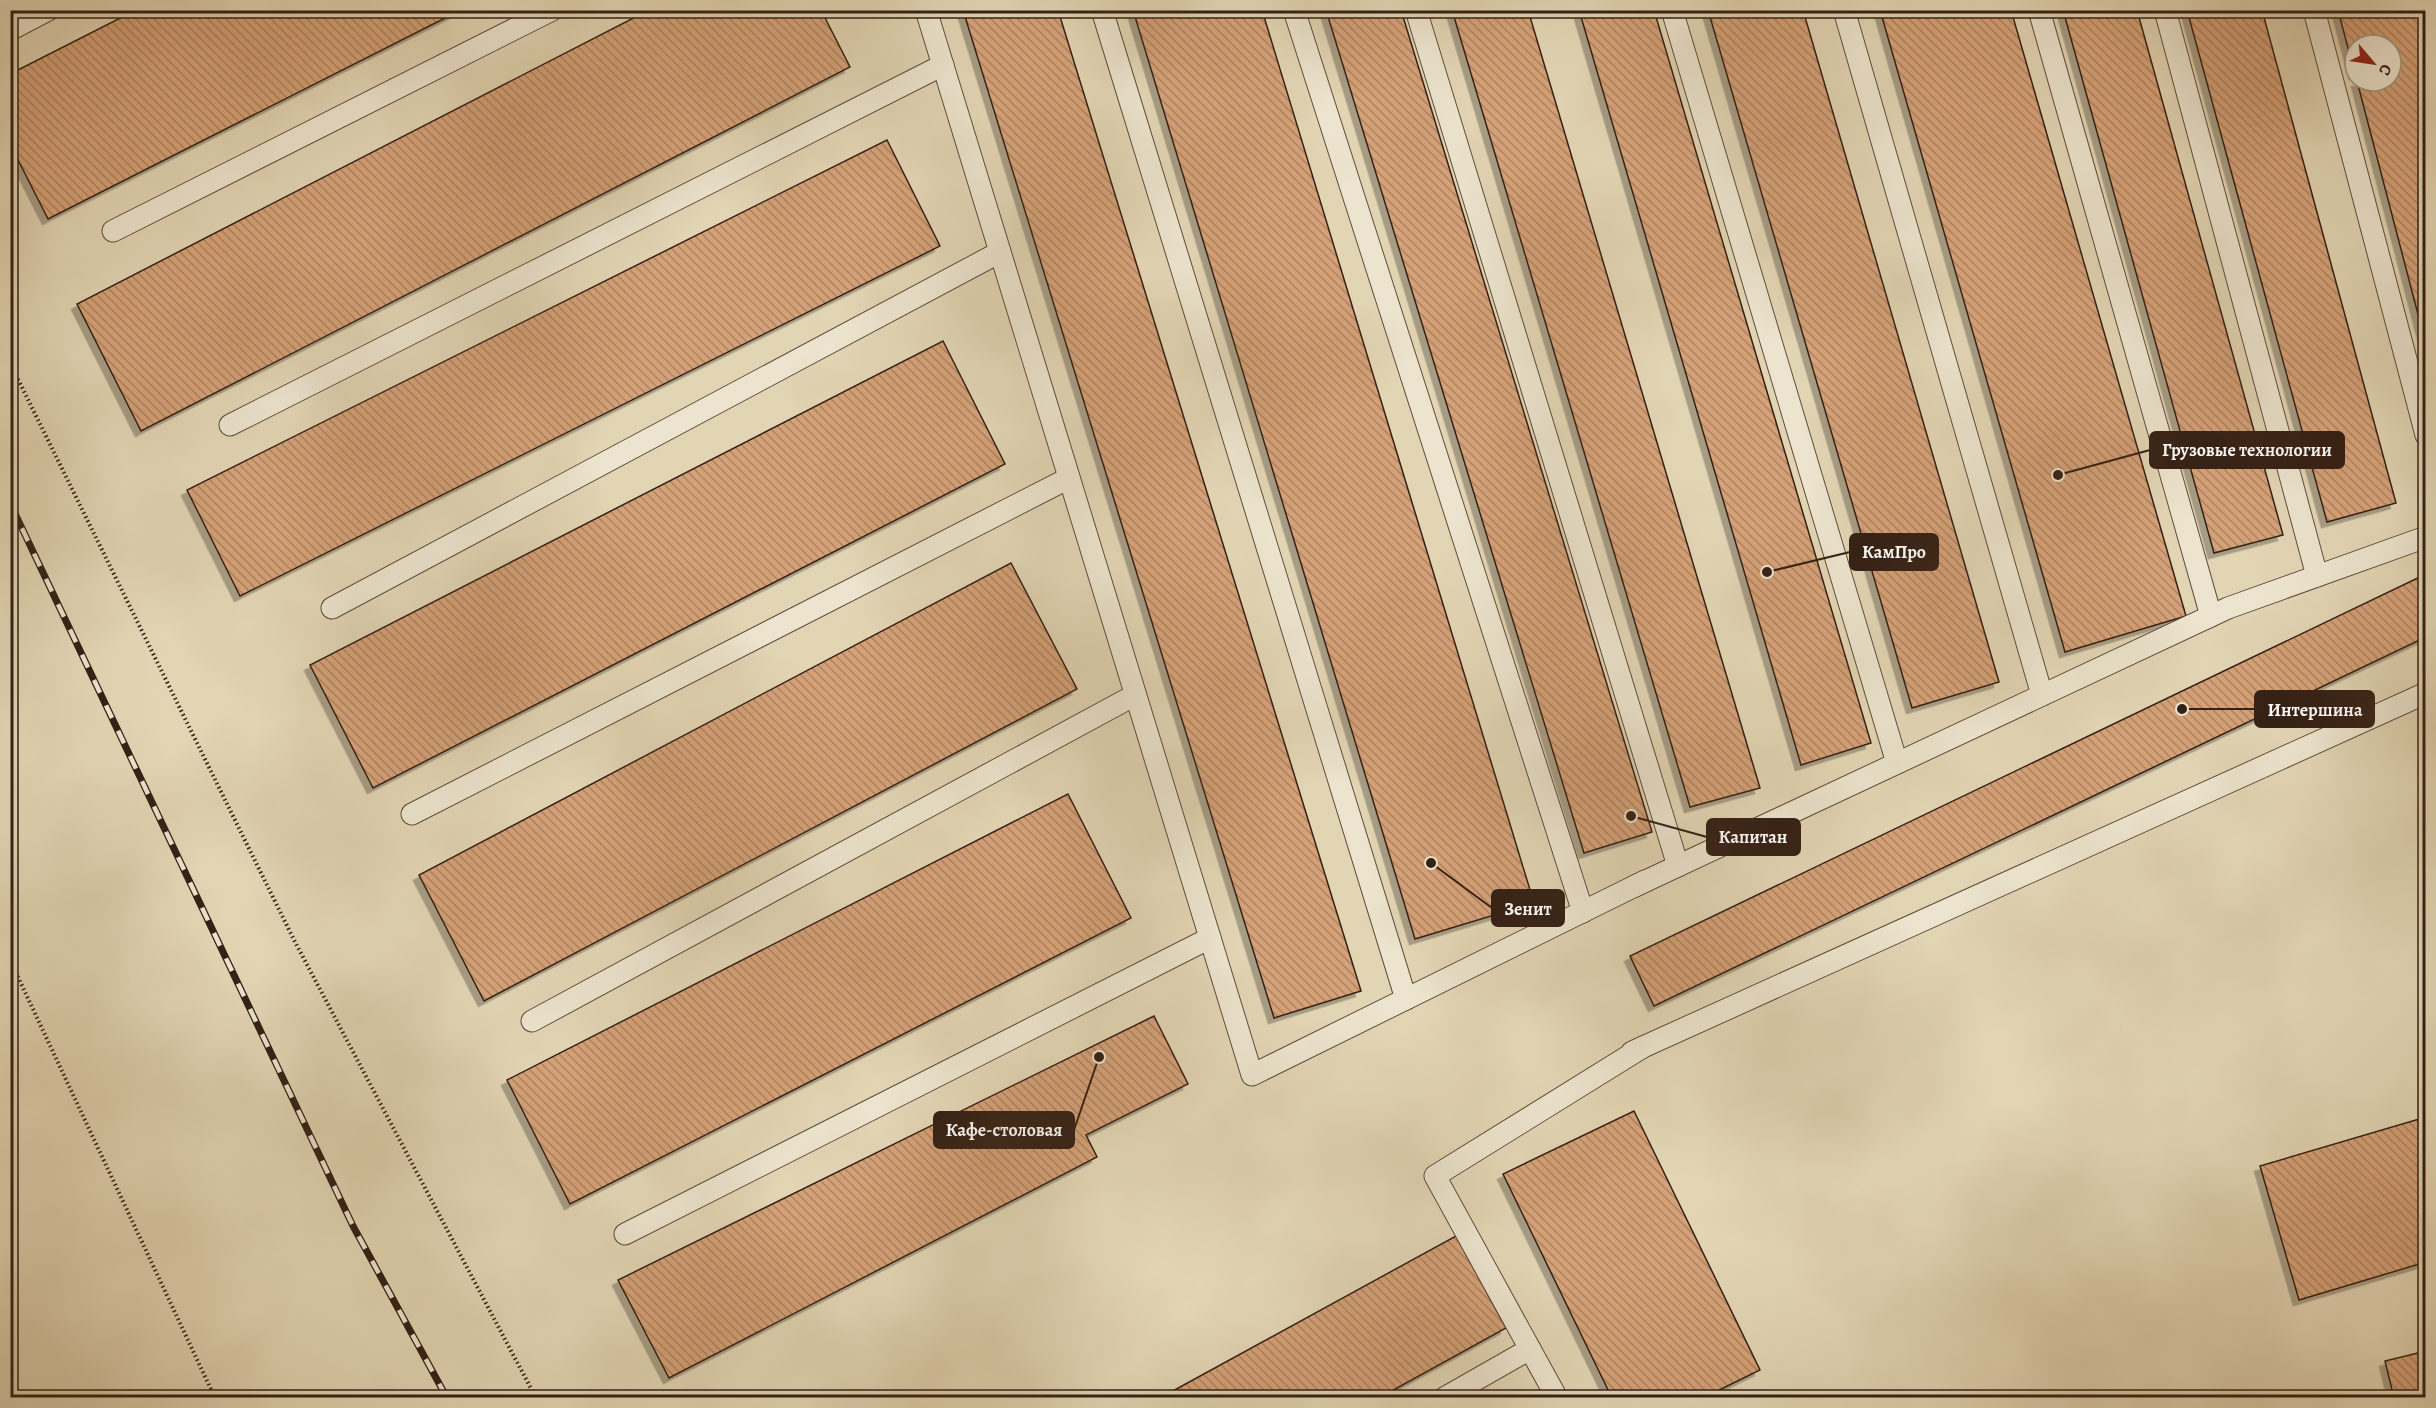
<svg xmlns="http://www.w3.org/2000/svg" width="2436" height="1408" font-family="Alegreya,serif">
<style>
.building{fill:url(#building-back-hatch);stroke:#342015;stroke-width:1.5;filter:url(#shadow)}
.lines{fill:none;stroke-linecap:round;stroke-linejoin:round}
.service-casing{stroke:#604d3d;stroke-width:23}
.path{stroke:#342015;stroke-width:4;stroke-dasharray:1.5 3;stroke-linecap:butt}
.service{stroke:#ece4ce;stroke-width:21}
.rail-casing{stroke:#342015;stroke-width:7}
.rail{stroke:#ece4ce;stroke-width:4.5;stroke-dasharray:14;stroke-linecap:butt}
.leader{fill:none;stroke:#342015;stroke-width:2}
.callout-dot{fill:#342015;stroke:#ece4ce;stroke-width:2}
.callout{fill:#342015;stroke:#342015;stroke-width:2}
.callout-label{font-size:18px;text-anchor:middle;font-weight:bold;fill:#fff}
</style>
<defs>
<pattern id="building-back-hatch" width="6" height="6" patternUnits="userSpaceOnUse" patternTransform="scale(1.5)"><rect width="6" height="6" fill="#d5a178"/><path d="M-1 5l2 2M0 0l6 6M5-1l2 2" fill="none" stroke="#ae8361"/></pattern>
<filter id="shadow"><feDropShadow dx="-5.5" dy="5.5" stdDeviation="0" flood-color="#0004"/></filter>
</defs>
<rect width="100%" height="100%" fill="#e2d5b4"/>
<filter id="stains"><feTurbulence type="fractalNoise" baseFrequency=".00333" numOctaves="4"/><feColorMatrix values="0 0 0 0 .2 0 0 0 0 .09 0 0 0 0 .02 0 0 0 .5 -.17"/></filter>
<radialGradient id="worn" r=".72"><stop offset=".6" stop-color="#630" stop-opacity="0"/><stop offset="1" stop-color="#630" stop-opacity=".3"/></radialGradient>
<g class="building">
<polygon points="136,10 461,10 48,219 10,144 10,74"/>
<polygon points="649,10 821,10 850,67 141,431 77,304"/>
<polygon points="963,10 1058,10 1361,991 1274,1018"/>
<polygon points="1133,10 1262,10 1534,903 1415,939"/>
<polygon points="1326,10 1401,10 1652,832 1584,853"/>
<polygon points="1452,10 1528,10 1760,788 1690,807"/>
<polygon points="1579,10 1654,10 1871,743 1801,765"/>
<polygon points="1708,10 1803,10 1999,682 1912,708"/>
<polygon points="1880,10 2011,10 2186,616 2065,652"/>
<polygon points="2063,10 2137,10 2283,535 2214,553"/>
<polygon points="2187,10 2262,10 2396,503 2327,522"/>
<polygon points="2338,10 2422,10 2426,24 2426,345 2357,81 2391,81 2391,45 2355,45 2355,75"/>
<polygon points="887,140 940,246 240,596 187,490"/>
<polygon points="943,341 1005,464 373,788 310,665"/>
<polygon points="1011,563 1077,689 484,1001 419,875"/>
<polygon points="2424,575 2426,637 1654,1006 1630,956"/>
<polygon points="1068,794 1131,918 570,1204 507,1080"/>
<polygon points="1154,1016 1188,1084 1086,1135 1097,1157 669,1378 618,1280"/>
<polygon points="1634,1111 1760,1370 1703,1398 1612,1398 1503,1174"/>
<polygon points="2426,1117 2426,1262 2299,1300 2260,1166"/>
<polygon points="1456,1236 1506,1328 1379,1398 1160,1398"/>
<polygon points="2426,1351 2426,1398 2394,1398 2385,1361"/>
</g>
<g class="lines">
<defs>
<g id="service">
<polyline points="926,10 1252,1075 1645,881"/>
<polyline points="1102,10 1406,999"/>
<polyline points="1294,10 1583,912"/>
<polyline points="1416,10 1678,866"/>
<polyline points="1672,10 1897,763"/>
<polyline points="1844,10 2042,695"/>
<polyline points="2039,10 2211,616"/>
<polyline points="2165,10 2317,576"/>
<polyline points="2314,10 2426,435"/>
<polyline points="10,30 48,10"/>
<polyline points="113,231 552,10"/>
<polyline points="230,425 943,65"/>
<polyline points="332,608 1000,252"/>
<polyline points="412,814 1069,478"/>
<polyline points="1633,887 2228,608 2426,537"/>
<polyline points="532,1021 1135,695"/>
<polyline points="1632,1052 2426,693"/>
<polyline points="625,1234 1210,938"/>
<polyline points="1530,1349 1557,1398"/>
<polyline points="1444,1398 1530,1349 1435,1176 1643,1047"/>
</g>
</defs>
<use href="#service" class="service-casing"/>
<g class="path">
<polyline points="10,363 295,942 536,1398"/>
<polyline points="10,960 215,1398"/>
</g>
<use href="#service" class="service"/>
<defs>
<polyline id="rail" points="10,503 353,1226 447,1398"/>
</defs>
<use href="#rail" class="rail-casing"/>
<use href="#rail" class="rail"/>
</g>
<path class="leader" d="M2058 475L2150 450M1767 572L1850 552M2182 709L2255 709M1631 816L1707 837M1431 863L1492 908M1099 1057L1074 1130"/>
<g class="callout-dot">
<circle cx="2058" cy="475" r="6"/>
<circle cx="1767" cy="572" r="6"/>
<circle cx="2182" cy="709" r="6"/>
<circle cx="1631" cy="816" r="6"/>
<circle cx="1431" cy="863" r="6"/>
<circle cx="1099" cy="1057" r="6"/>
</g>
<g class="callout">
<rect x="2150" y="432" width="194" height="36" rx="6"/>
<rect x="1850" y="534" width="88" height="36" rx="6"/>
<rect x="2255" y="691" width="119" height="36" rx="6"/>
<rect x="1707" y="819" width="93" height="36" rx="6"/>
<rect x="1492" y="890" width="72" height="36" rx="6"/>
<rect x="934" y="1112" width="140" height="36" rx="6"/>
</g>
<g class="callout-label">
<text x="2247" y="456">Грузовые технологии</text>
<text x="1894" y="558">КамПро</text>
<text x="2315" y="716">Интершина</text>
<text x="1753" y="843">Капитан</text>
<text x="1528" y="915">Зенит</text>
<text x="1004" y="1136">Кафе-столовая</text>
</g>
<rect width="2436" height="1408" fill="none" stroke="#e2d5b4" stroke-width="36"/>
<rect x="12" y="12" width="2412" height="1384" fill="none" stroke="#342015" stroke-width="3"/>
<rect x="18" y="18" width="2400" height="1372" fill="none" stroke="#342015" stroke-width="1.5"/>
<g transform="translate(2373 63) rotate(119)"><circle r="28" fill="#ece4ce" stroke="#a29684" stroke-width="1.5"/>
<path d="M0-4.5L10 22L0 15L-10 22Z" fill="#8f2418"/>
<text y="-9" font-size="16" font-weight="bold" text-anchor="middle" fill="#342015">С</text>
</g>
<rect width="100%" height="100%" filter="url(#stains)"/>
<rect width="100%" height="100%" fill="url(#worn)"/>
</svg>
